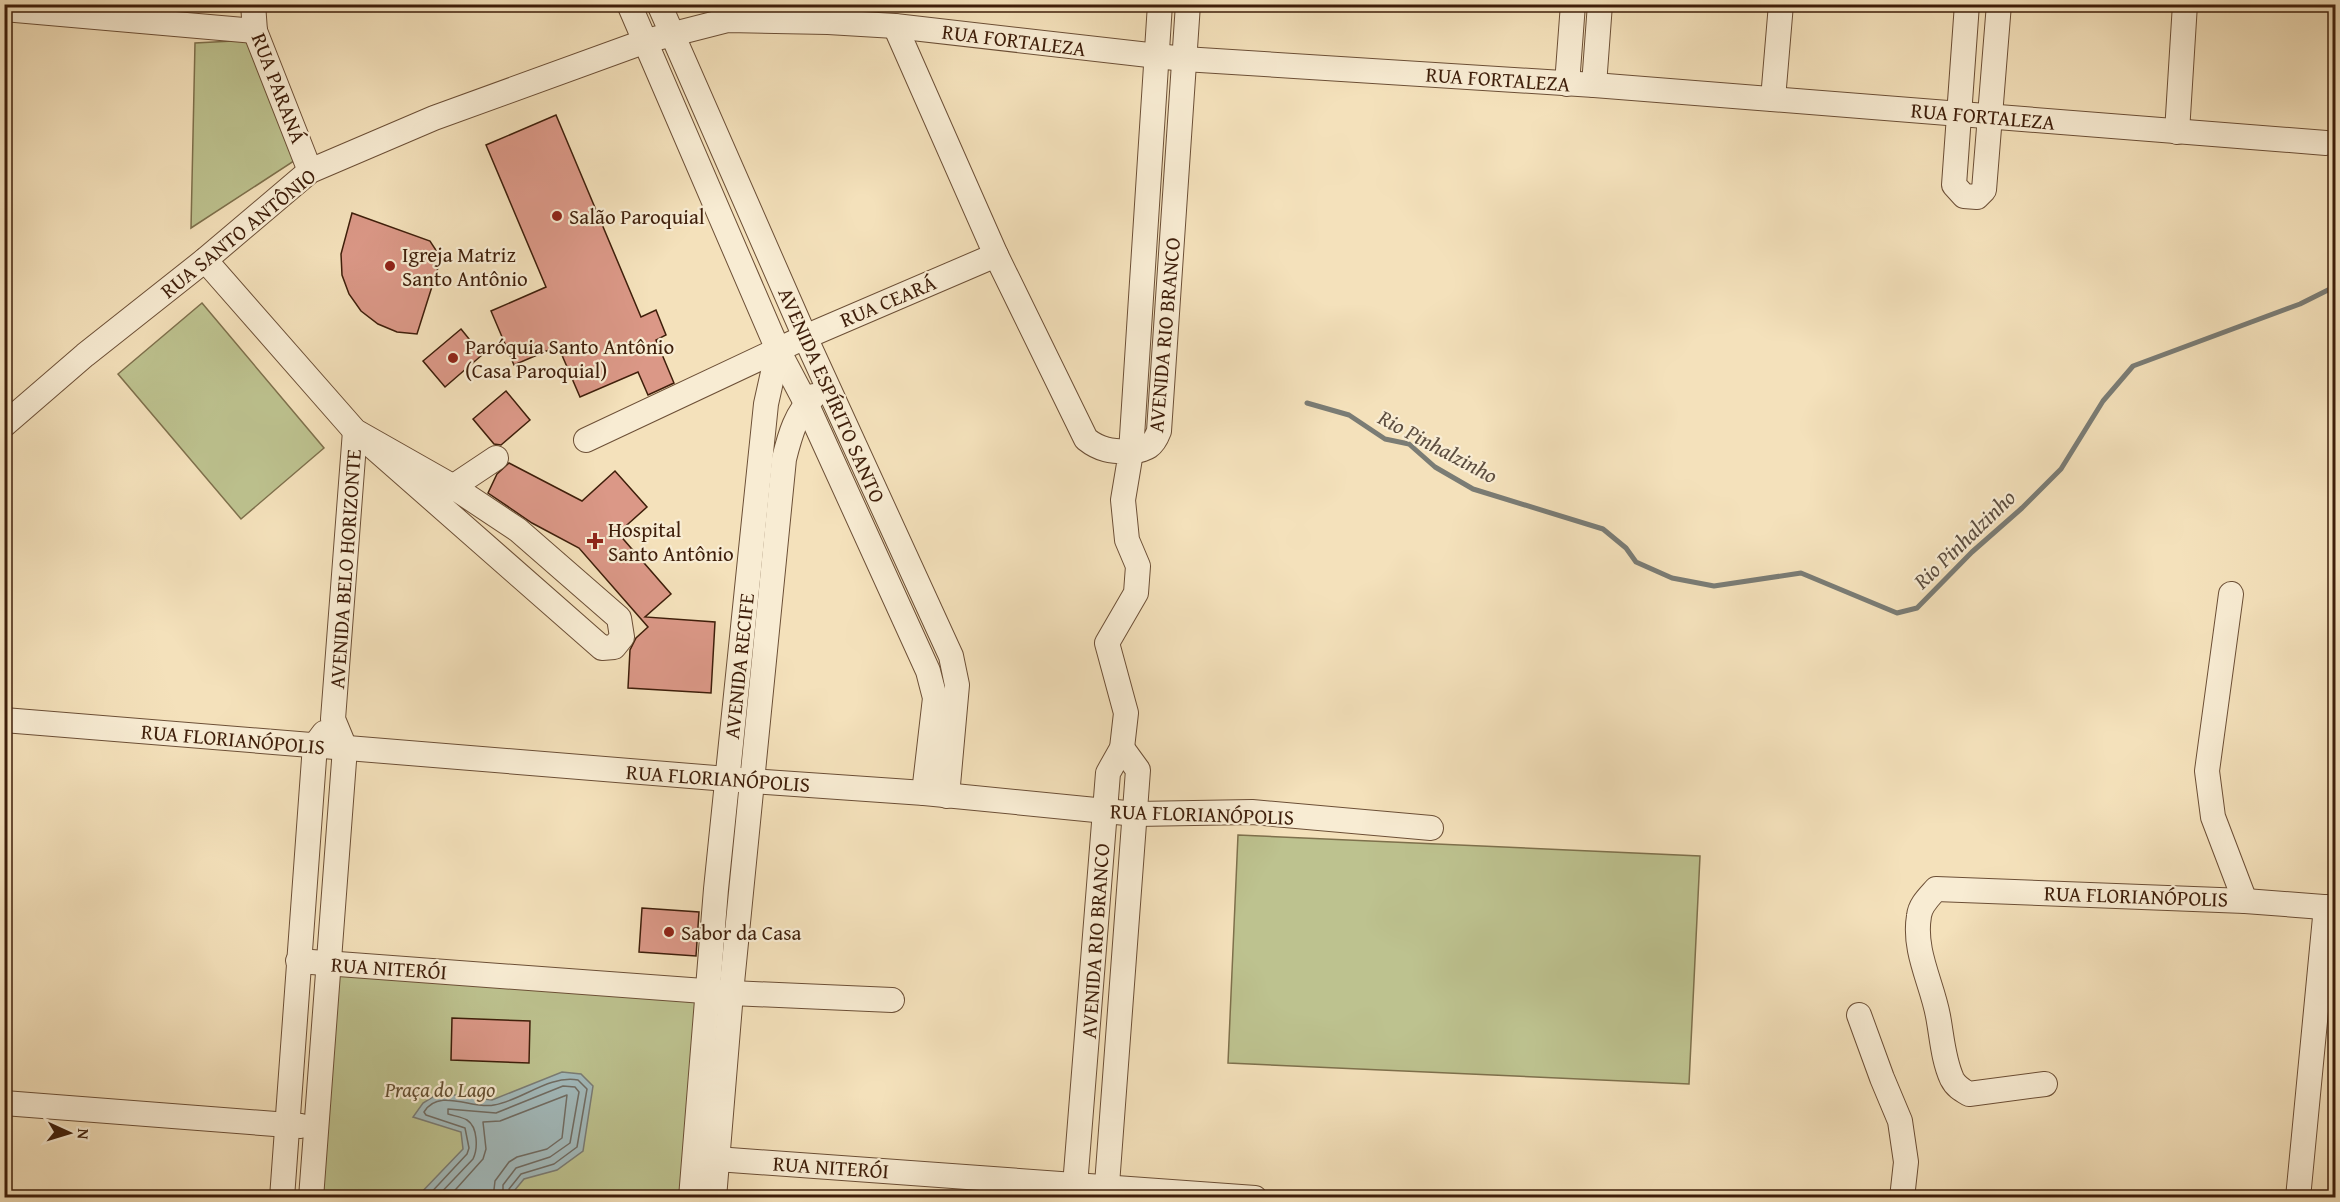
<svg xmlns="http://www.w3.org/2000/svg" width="2340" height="1202" font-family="'Gentium Book Plus',serif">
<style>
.green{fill:#bdc28f;stroke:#7e704c;stroke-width:1.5}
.water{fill:#a2babc;stroke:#7a7c75;stroke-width:1.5}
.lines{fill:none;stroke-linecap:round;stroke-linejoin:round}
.shore{stroke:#706c63;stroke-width:1.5}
.stream{stroke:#7a7c75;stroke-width:5}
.building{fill:#db9887;stroke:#3e1e0a;stroke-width:1.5}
.minor-casing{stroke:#6c4f36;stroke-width:26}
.minor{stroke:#f8ecd3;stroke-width:24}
.poi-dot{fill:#8f2418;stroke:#f8ecd3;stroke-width:2}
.labels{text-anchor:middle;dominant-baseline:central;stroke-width:4.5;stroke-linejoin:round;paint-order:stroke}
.street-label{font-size:21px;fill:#3e1e0a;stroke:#f8ecd3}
.poi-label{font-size:21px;fill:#3e1e0a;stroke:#f8ecd3;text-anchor:start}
.park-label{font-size:21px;font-style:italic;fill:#644f32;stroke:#f8ecd3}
.water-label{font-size:22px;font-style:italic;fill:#5c4d3f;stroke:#f8ecd3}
</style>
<rect width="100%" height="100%" fill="#f4e1bb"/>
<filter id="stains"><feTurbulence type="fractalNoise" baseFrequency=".00333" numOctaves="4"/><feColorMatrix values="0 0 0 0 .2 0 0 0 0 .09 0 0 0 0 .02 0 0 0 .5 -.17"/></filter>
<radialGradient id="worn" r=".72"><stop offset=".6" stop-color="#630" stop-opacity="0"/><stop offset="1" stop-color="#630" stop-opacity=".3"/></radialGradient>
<g class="green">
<polygon points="252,40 297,159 191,228 195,43"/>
<polygon points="202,303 324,448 241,519 118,374"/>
<polygon points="1238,835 1700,856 1689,1084 1228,1063"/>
<polygon points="339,972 706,1003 689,1197 322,1198"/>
</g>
<polygon class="water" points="562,1072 581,1074 593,1086 583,1151 557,1170 524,1179 514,1191 524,1197 417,1197 463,1149 461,1132 413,1117 423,1103 439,1093 492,1100"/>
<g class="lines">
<g class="shore">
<path d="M426 1198 467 1154 469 1148 465 1128 426 1115 424 1112C439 1087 473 1110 494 1105 523 1100 548 1075 578 1080L587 1089 577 1147 554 1164 521 1174 509 1189 512 1198"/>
<path d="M436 1198 473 1159C478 1149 478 1127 467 1120 462 1117 454 1116 448 1114V1109L496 1113 563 1086 575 1087 579 1092 570 1143 550 1157 516 1168 503 1185V1198"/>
<polyline points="448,1198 483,1159 486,1149 483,1122 500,1121 567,1095 562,1138 547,1149 517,1157 509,1162 495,1181 493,1198"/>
</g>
<polyline class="stream" points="1307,403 1349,415 1385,439 1409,444 1435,467 1473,489 1603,529 1626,548 1636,562 1672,578 1714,586 1801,573 1897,613 1917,608 1972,552 2022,508 2061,469 2103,401 2133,366 2300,304 2336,286"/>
</g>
<g class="building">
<polygon points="556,115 641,317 656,310 666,335 656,340 674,383 648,395 638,372 580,397 558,346 514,365 491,311 546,287 486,145"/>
<polygon points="352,213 430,241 441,258 417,334 397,332 378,324 361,311 349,294 342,275 341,254"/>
<polygon points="461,329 482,355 445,387 423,361"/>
<polygon points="506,391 530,420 501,445 494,444 473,419"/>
<polygon points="509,463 582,501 615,471 647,507 618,533 671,594 645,617 715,622 711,693 628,688 630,650 636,638 648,627 579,548 532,523 488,493 497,474"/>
<polygon points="642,908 699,912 696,956 639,952"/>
<polygon points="452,1018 530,1021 529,1063 451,1060"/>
</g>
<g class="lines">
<defs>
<g id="minor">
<polyline points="253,4 255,31 310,171"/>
<polyline points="629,4 778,350 806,403 928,671 935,698 924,793"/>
<polyline points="659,4 805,337 951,656 957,685 947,796"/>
<path d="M1160 4 1131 452C1147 449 1153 447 1159 431L1188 4"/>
<polyline points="1967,4 1954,185 1964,196 1977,197 1984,190 1999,4"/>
<polyline points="4,9 255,31"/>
<path d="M895 26 996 255 1086 439C1101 451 1112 451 1131 452L1123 500 1127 540 1138 566 1136 593 1107 643 1126 713 1122 748 1108 773 1074 1198"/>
<polyline points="1567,84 1573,4"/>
<polyline points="1594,85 1600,4"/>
<polyline points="1773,99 1781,4"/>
<polyline points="2177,132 2185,4"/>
<polyline points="205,260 355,431 602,648 614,647 622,637 619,618 518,530 452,486 355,431"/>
<polyline points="4,425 85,355 205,260 310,171 434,118 646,41 728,20 828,22 895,26 1184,59 1594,85 2326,143"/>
<polyline points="586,440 805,337 996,255"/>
<polyline points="442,494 496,458"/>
<polyline points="2231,594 2207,771 2213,817 2245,901"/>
<polyline points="4,720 752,781 924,793 1136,814 1252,812 1431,828"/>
<polyline points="298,961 731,993 892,1000"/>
<polyline points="1859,1015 1882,1078 1900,1121 1906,1162 1902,1198"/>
<path d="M2045 1084 1969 1094C1962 1090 1956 1087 1952 1079 1943 1059 1942 1037 1938 1016 1932 983 1913 951 1919 916 1920 905 1929 897 1936 889L2245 901 2336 908"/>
<polyline points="4,1103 301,1126"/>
<polyline points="703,1158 1255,1198"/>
<polyline points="282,1198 315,745 324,733"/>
<polyline points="311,1198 345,748 333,719 355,431"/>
<polyline points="691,1198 716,889 766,404 778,350"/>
<path d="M714 1198 731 993 784 459C790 435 796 413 814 396"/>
<polyline points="1106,1198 1138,770 1122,748"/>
<polyline points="2298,1198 2326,907"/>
</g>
</defs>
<use href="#minor" class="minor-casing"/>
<use href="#minor" class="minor"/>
</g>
<g class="poi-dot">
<circle cx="557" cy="216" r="6"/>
<circle cx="390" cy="266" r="6"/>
<circle cx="453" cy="358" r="6"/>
<path d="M592 532h6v6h6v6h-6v6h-6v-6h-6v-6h6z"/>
<circle cx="669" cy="932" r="6"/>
</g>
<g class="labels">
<g class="street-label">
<text transform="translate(1014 40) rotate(7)">RUA FORTALEZA</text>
<text transform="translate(1498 79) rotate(4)">RUA FORTALEZA</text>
<text transform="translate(279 88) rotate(69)">RUA PARANÁ</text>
<text transform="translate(1983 116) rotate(5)">RUA FORTALEZA</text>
<text transform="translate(238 233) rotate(-39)">RUA SANTO ANTÔNIO</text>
<text transform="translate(888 301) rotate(-23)">RUA CEARÁ</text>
<text transform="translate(1164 335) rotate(-85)">AVENIDA RIO BRANCO</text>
<text transform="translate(832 395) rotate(66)">AVENIDA ESPÍRITO SANTO</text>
<text transform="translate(345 569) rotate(-86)">AVENIDA BELO HORIZONTE</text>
<text transform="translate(739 666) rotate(-84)">AVENIDA RECIFE</text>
<text transform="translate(233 739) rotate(5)">RUA FLORIANÓPOLIS</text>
<text transform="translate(718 778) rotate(4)">RUA FLORIANÓPOLIS</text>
<text transform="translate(1202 814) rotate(2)">RUA FLORIANÓPOLIS</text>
<text transform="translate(2136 896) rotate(2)">RUA FLORIANÓPOLIS</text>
<text transform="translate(1095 941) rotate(-86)">AVENIDA RIO BRANCO</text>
<text transform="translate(389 968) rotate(4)">RUA NITERÓI</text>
<text transform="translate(831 1167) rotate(4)">RUA NITERÓI</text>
</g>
<g class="poi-label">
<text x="569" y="216">Salão Paroquial</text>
<text x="402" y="254">Igreja Matriz<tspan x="402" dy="24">Santo Antônio</tspan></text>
<text x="465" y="346">Paróquia Santo Antônio<tspan x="465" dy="24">(Casa Paroquial)</tspan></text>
<text x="608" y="529">Hospital<tspan x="608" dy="24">Santo Antônio</tspan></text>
<text x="681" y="932">Sabor da Casa</text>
</g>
<g class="park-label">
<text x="440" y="1089">Praça do Lago</text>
</g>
<g class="water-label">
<text transform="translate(1438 446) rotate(28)">Rio Pinhalzinho</text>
<text transform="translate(1964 539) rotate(-44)">Rio Pinhalzinho</text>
</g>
</g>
<rect width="2340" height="1202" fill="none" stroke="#f4e1bb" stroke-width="24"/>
<rect x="6" y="6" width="2328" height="1190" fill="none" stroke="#3e1e0a" stroke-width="3"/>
<rect x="12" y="12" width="2316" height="1178" fill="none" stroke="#3e1e0a" stroke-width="1.5"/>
<g transform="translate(69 1133) rotate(94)" stroke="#f8ecd3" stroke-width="4.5" paint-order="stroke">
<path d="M0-4.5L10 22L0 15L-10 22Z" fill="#3e1e0a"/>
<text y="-9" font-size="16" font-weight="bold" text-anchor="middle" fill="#3e1e0a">N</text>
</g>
<rect width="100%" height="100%" filter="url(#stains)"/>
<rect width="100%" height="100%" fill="url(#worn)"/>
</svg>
